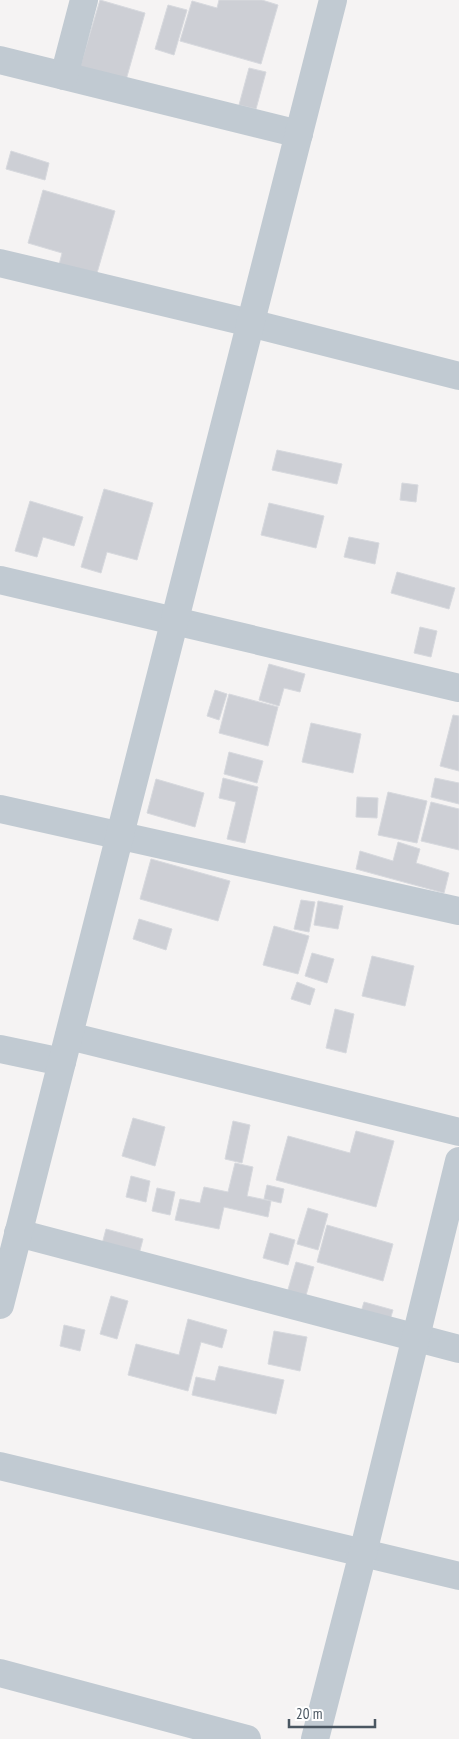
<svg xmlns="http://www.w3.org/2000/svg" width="459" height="1739" font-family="'PT Sans Narrow',sans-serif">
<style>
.building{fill:#cdcfd5;stroke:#d7d9de}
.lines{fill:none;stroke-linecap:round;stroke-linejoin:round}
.minor{stroke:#c1cad2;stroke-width:28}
</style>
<rect width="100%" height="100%" fill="#f5f3f3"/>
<g class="building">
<polygon points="100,0 145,13 126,80 80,67"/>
<polygon points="219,0 262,0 278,5 261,64 180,41 192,1 217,8"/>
<polygon points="168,5 187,10 174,55 155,49"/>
<polygon points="249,68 266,72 256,109 239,105"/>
<polygon points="11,151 49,163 45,180 6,169"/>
<polygon points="43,190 115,211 95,280 58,269 62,253 28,243"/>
<polygon points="277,450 342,464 337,484 272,470"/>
<polygon points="402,483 418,485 416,502 400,500"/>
<polygon points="104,489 153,503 137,560 107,552 101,573 81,567"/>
<polygon points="30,501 83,517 74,546 43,537 37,557 15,551"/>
<polygon points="269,503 324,516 316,548 261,535"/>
<polygon points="349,537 379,543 375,564 344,557"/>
<polygon points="397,572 455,588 449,609 391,593"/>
<polygon points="420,627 437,631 431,657 414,653"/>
<polygon points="269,664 305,674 300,692 284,688 279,706 259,700"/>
<polygon points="215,690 227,694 219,720 207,716"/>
<polygon points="229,694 278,707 268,746 219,733"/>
<polygon points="453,715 459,716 459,771 440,766"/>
<polygon points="311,723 361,734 353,773 302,762"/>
<polygon points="229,752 263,761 257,783 224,774"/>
<polygon points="223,778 258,787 245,843 227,839 236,802 219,798"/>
<polygon points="435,778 459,783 459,804 431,797"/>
<polygon points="156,779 204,793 195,827 147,813"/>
<polygon points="388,792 427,801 417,843 378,835"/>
<polygon points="357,797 378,798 377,818 356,817"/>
<polygon points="431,802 459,809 459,850 421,841"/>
<polygon points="398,842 420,849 416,863 449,873 444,893 356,869 360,851 393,861"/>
<polygon points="151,859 230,881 218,921 140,899"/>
<polygon points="301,900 315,902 309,932 294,929"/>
<polygon points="318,901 343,906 338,929 314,925"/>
<polygon points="139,919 172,929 166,950 133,939"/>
<polygon points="274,926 309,936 298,974 263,965"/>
<polygon points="312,953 334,959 327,983 305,976"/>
<polygon points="372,956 414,966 405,1006 362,996"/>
<polygon points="297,982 315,989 310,1005 291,999"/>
<polygon points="335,1009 354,1014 346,1053 326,1048"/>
<polygon points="133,1118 165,1127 155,1166 122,1156"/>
<polygon points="233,1121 250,1125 242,1163 225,1159"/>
<polygon points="356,1131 394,1141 376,1207 276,1180 288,1136 350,1153"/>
<polygon points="235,1163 253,1167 247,1196 271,1201 268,1217 224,1207 219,1229 175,1220 180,1199 200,1203 204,1187 228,1192"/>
<polygon points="131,1176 150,1181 146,1202 126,1197"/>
<polygon points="267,1185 284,1189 281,1203 264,1199"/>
<polygon points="157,1188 175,1192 170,1215 152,1211"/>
<polygon points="308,1208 328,1214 318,1250 297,1244"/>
<polygon points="327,1225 393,1244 383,1281 317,1262"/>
<polygon points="106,1229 143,1239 138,1258 101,1248"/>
<polygon points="270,1233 295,1240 288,1265 263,1258"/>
<polygon points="296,1262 314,1267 303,1306 285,1300"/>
<polygon points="111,1296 128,1301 117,1339 100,1334"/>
<polygon points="364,1302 393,1310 386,1333 357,1325"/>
<polygon points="188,1319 227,1330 222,1348 201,1342 188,1391 128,1375 136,1344 179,1355"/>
<polygon points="64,1325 85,1330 80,1351 60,1346"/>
<polygon points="274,1331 307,1337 300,1371 268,1364"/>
<polygon points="219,1366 284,1380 276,1414 192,1395 196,1377 215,1381"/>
</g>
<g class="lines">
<g class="minor">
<polyline points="0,60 299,134"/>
<polyline points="64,76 84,0"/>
<polyline points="0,263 250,323 459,376"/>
<polyline points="0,580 459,688"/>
<polyline points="0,809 459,911"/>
<polyline points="69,1036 459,1132"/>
<polyline points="0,1049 62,1062"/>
<polyline points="18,1233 459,1349"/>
<polyline points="0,1305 333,0"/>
<polyline points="0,1466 459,1576"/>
<polyline points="0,1673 247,1739"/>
<polyline points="315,1739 363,1553 459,1161"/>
</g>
</g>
<path d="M289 1719v8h86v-8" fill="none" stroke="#4a5661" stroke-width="2.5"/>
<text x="296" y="1719" font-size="15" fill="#4a5661" stroke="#ffffff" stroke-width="4" paint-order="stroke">20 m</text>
</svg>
